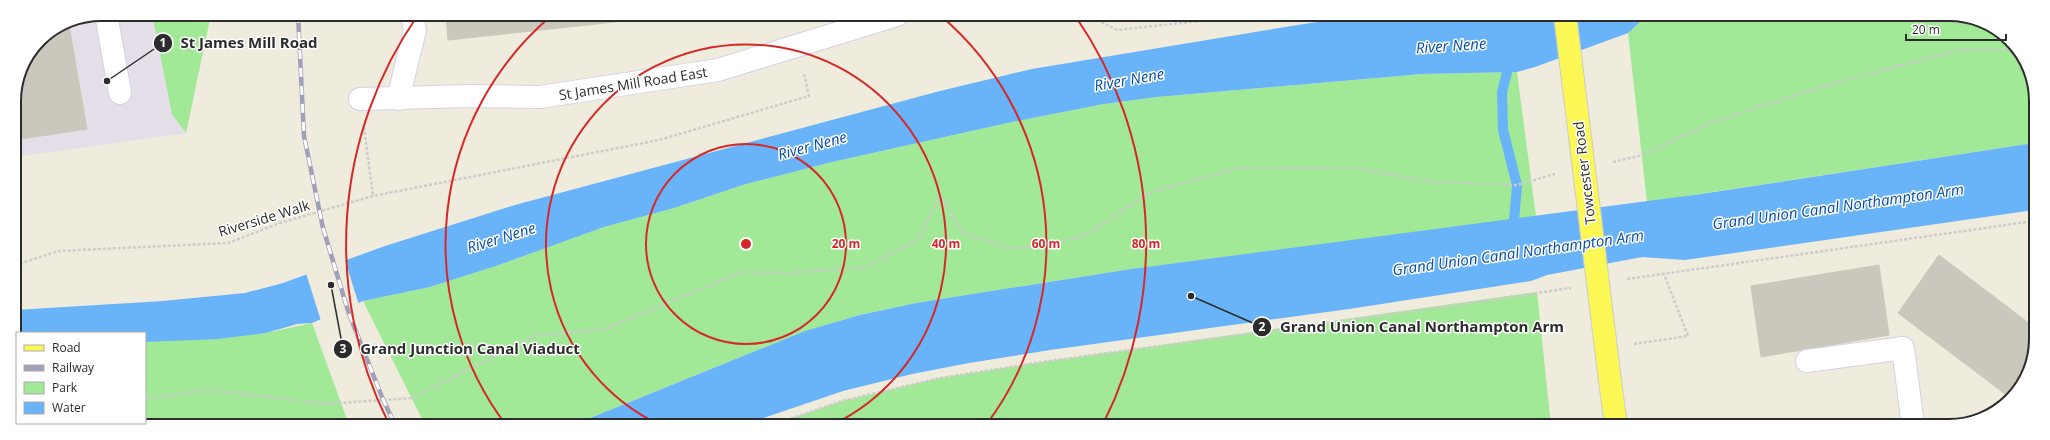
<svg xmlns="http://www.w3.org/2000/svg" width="2050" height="440" font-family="'Open Sans',sans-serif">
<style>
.industrial{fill:#e3dee7}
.green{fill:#a1e996}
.water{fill:#69b3f8}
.pier{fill:#efebdd}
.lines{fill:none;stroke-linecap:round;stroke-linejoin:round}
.stream{stroke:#69b3f8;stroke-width:10}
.building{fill:#cac8bd;stroke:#cac8b7}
.minor-casing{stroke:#d3d2e6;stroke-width:24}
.major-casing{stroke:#ccc;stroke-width:24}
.path{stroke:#ccc;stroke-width:2.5;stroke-dasharray:3 2;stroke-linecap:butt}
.minor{stroke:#fff;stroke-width:22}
.major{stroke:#fbf856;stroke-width:22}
.rail-casing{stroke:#a19fb8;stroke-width:4.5}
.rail{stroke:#fff;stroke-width:3;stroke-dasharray:9;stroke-linecap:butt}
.major-bridge-casing{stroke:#ccc;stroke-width:24;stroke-linecap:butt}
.major-bridge{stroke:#fbf856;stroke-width:22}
.ring{fill:none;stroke:#d62828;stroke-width:2}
.labels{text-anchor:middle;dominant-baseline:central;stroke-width:3;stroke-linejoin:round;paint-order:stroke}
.street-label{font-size:14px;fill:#2c2c2c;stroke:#fff}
.water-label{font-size:15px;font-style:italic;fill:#034ca9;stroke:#fff}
.rim{fill:none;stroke:#2c2c2c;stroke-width:2}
.centre{fill:#d62828;stroke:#fff;stroke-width:2}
.ring-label{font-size:12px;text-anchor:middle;font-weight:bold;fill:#d62828;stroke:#fff;stroke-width:3;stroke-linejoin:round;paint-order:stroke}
.leader{fill:none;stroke:#2c2c2c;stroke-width:1.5}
.callout-dot{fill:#2c2c2c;stroke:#fff;stroke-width:1.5}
.mark-label{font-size:12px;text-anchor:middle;font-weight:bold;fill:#fff}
.callout-label{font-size:15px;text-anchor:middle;font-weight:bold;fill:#2c2c2c;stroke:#fff;stroke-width:3;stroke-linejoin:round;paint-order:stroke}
</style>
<rect width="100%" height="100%" fill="#efebdd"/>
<polygon class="industrial" points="101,14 211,14 186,133 15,157 14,95 21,67 40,39 68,21"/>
<g class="green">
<polygon points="152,14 211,14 186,133 172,114"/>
<polygon points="1648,15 1966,16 2010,39 2034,83 2034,143 1647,202 1628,33"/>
<polygon points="1517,72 1536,217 1131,269 916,303 860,315 805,331 573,425 425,425 363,301 430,287 499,265 604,227 674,208 746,184 832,162 1012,122 1104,104 1157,97 1422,74"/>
<polygon points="1537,292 1551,426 772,425 842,401 940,378 1042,362"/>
<polygon points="312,323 349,425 81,423 145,423 145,342 266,333"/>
</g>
<g class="water">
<polygon points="1377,15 1648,15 1628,33 1535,67 1517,72 1422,74 1157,97 1104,104 1012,122 832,162 746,184 674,208 604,227 499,265 430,287 363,301 312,323 297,324 266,333 218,339 145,342 145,333 17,333 16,350 15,310 163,301 245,293 283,283 385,246 515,205 940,91 1032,69 1310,23"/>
<polygon points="2034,143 2034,210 1685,260 1642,257 1547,275 1531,281 1349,309 1050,350 969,363 912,374 843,391 743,425 573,425 805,331 860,315 916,303 1131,269 1701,194"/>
</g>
<polygon class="pier" points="345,260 359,305 321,321 306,273"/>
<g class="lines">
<polyline class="stream" points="1510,60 1502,92 1503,130 1517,185 1513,233"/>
</g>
<g class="building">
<polygon points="446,14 680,15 448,40"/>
<polygon points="68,20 87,129 14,140 14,95 21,67 40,39"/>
<polygon points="1939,255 2034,327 2034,356 2009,397 1898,313"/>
<polygon points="1879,265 1889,335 1761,357 1751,286"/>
</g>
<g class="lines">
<defs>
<g id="minor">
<polyline points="106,14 120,93"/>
<polyline points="360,99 469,96 540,97 718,70 897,15"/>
<polyline points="398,99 415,30 412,14"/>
<polyline points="1807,361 1903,348 1913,426"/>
</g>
<polyline id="major" points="1610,381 1616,426"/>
</defs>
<use href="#minor" class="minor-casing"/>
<use href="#major" class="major-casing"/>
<g class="path">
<polyline points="1088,15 1117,30 1255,15"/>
<polyline points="364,127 373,196"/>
<polyline points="1613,162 1643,155 1715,121 1841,81 1960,50 2016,49"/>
<polyline points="15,265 59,251 228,243 280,223 373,196 659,140 809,96 804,74"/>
<polyline points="1627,279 2034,221"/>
<polyline points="1634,344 1688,336 1664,274"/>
<polyline points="145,399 208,390 325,404 412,398 534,336 605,329 742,272 787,273 866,267 919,239 940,195 963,233 1014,249 1083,237 1149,193 1237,168 1355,168 1433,182 1517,185 1555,174"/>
<polyline points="772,425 842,401 940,378 1042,362 1442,307 1571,288"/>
</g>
<use href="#minor" class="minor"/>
<use href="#major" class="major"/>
<defs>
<polyline id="rail" points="298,14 304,136 323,228 349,314 382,397 395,425"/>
</defs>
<use href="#rail" class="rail-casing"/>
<use href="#rail" class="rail"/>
<defs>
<polyline id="major-bridge" points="1565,15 1610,381"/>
</defs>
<use href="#major-bridge" class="major-bridge-casing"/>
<use href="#major-bridge" class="major-bridge"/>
</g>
<g class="ring">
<circle cx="746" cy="244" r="100"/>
<path d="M660 425A200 200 0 1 1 832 425"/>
<path d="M506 425A300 300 0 0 1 551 16M941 16A300 300 0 0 1 986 425"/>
<path d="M388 422A400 400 0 0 1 418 15M1076 17A400 400 0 0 1 1104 422"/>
</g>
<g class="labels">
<g class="street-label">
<text transform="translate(633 83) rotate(-9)">St James Mill Road East</text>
<text transform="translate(1584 173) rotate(-97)">Towcester Road</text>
<text transform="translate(264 218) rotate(-17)">Riverside Walk</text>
</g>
<g class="water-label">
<text transform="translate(1451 45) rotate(-4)">River Nene</text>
<text transform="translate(1129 79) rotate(-10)">River Nene</text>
<text transform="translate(812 145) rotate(-15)">River Nene</text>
<text transform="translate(1838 206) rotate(-8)">Grand Union Canal Northampton Arm</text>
<text transform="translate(501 237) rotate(-17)">River Nene</text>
<text transform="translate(1518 252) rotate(-8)">Grand Union Canal Northampton Arm</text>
</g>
</g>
<path d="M0 0H2050V440H0ZM101 21H1949A80 80 0 0 1 2029 101V339A80 80 0 0 1 1949 419H101A80 80 0 0 1 21 339V101A80 80 0 0 1 101 21Z" fill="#fff" fill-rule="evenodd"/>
<path class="rim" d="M101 21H1949A80 80 0 0 1 2029 101V339A80 80 0 0 1 1949 419H101A80 80 0 0 1 21 339V101A80 80 0 0 1 101 21Z"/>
<circle cx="746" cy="244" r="6" class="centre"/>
<g class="ring-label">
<text x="846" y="248">20 m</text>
<text x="946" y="248">40 m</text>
<text x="1046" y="248">60 m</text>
<text x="1146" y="248">80 m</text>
</g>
<path class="leader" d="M107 81L163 43M1191 296L1262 327M331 285L343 349"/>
<g class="callout-dot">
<circle cx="107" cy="81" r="4"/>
<circle cx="1191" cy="296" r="4"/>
<circle cx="331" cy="285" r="4"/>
<circle cx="163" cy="43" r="10"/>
<circle cx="1262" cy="327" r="10"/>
<circle cx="343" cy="349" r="10"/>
</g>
<g class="mark-label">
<text x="163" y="47">1</text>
<text x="1262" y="331">2</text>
<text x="343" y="353">3</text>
</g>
<g class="callout-label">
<text x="249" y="48">St James Mill Road</text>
<text x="1422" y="332">Grand Union Canal Northampton Arm</text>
<text x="470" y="354">Grand Junction Canal Viaduct</text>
</g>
<rect x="16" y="332" width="130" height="92" fill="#ffffff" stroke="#ababab"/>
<rect x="24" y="345" width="20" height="6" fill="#fbf856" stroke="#ababab"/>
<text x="52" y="352" font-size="12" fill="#2c2c2c">Road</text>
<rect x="24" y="365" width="20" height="6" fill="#a19fb8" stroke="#ababab"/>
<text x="52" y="372" font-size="12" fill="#2c2c2c">Railway</text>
<rect x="24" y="382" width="20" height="12" fill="#a1e996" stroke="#ababab"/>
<text x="52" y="392" font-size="12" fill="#2c2c2c">Park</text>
<rect x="24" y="402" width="20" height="12" fill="#69b3f8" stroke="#ababab"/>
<text x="52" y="412" font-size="12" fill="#2c2c2c">Water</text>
<path d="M1906 34v6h100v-6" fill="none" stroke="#2c2c2c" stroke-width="2"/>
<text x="1912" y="34" font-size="12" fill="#2c2c2c" stroke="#ffffff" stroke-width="3" paint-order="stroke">20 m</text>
</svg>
